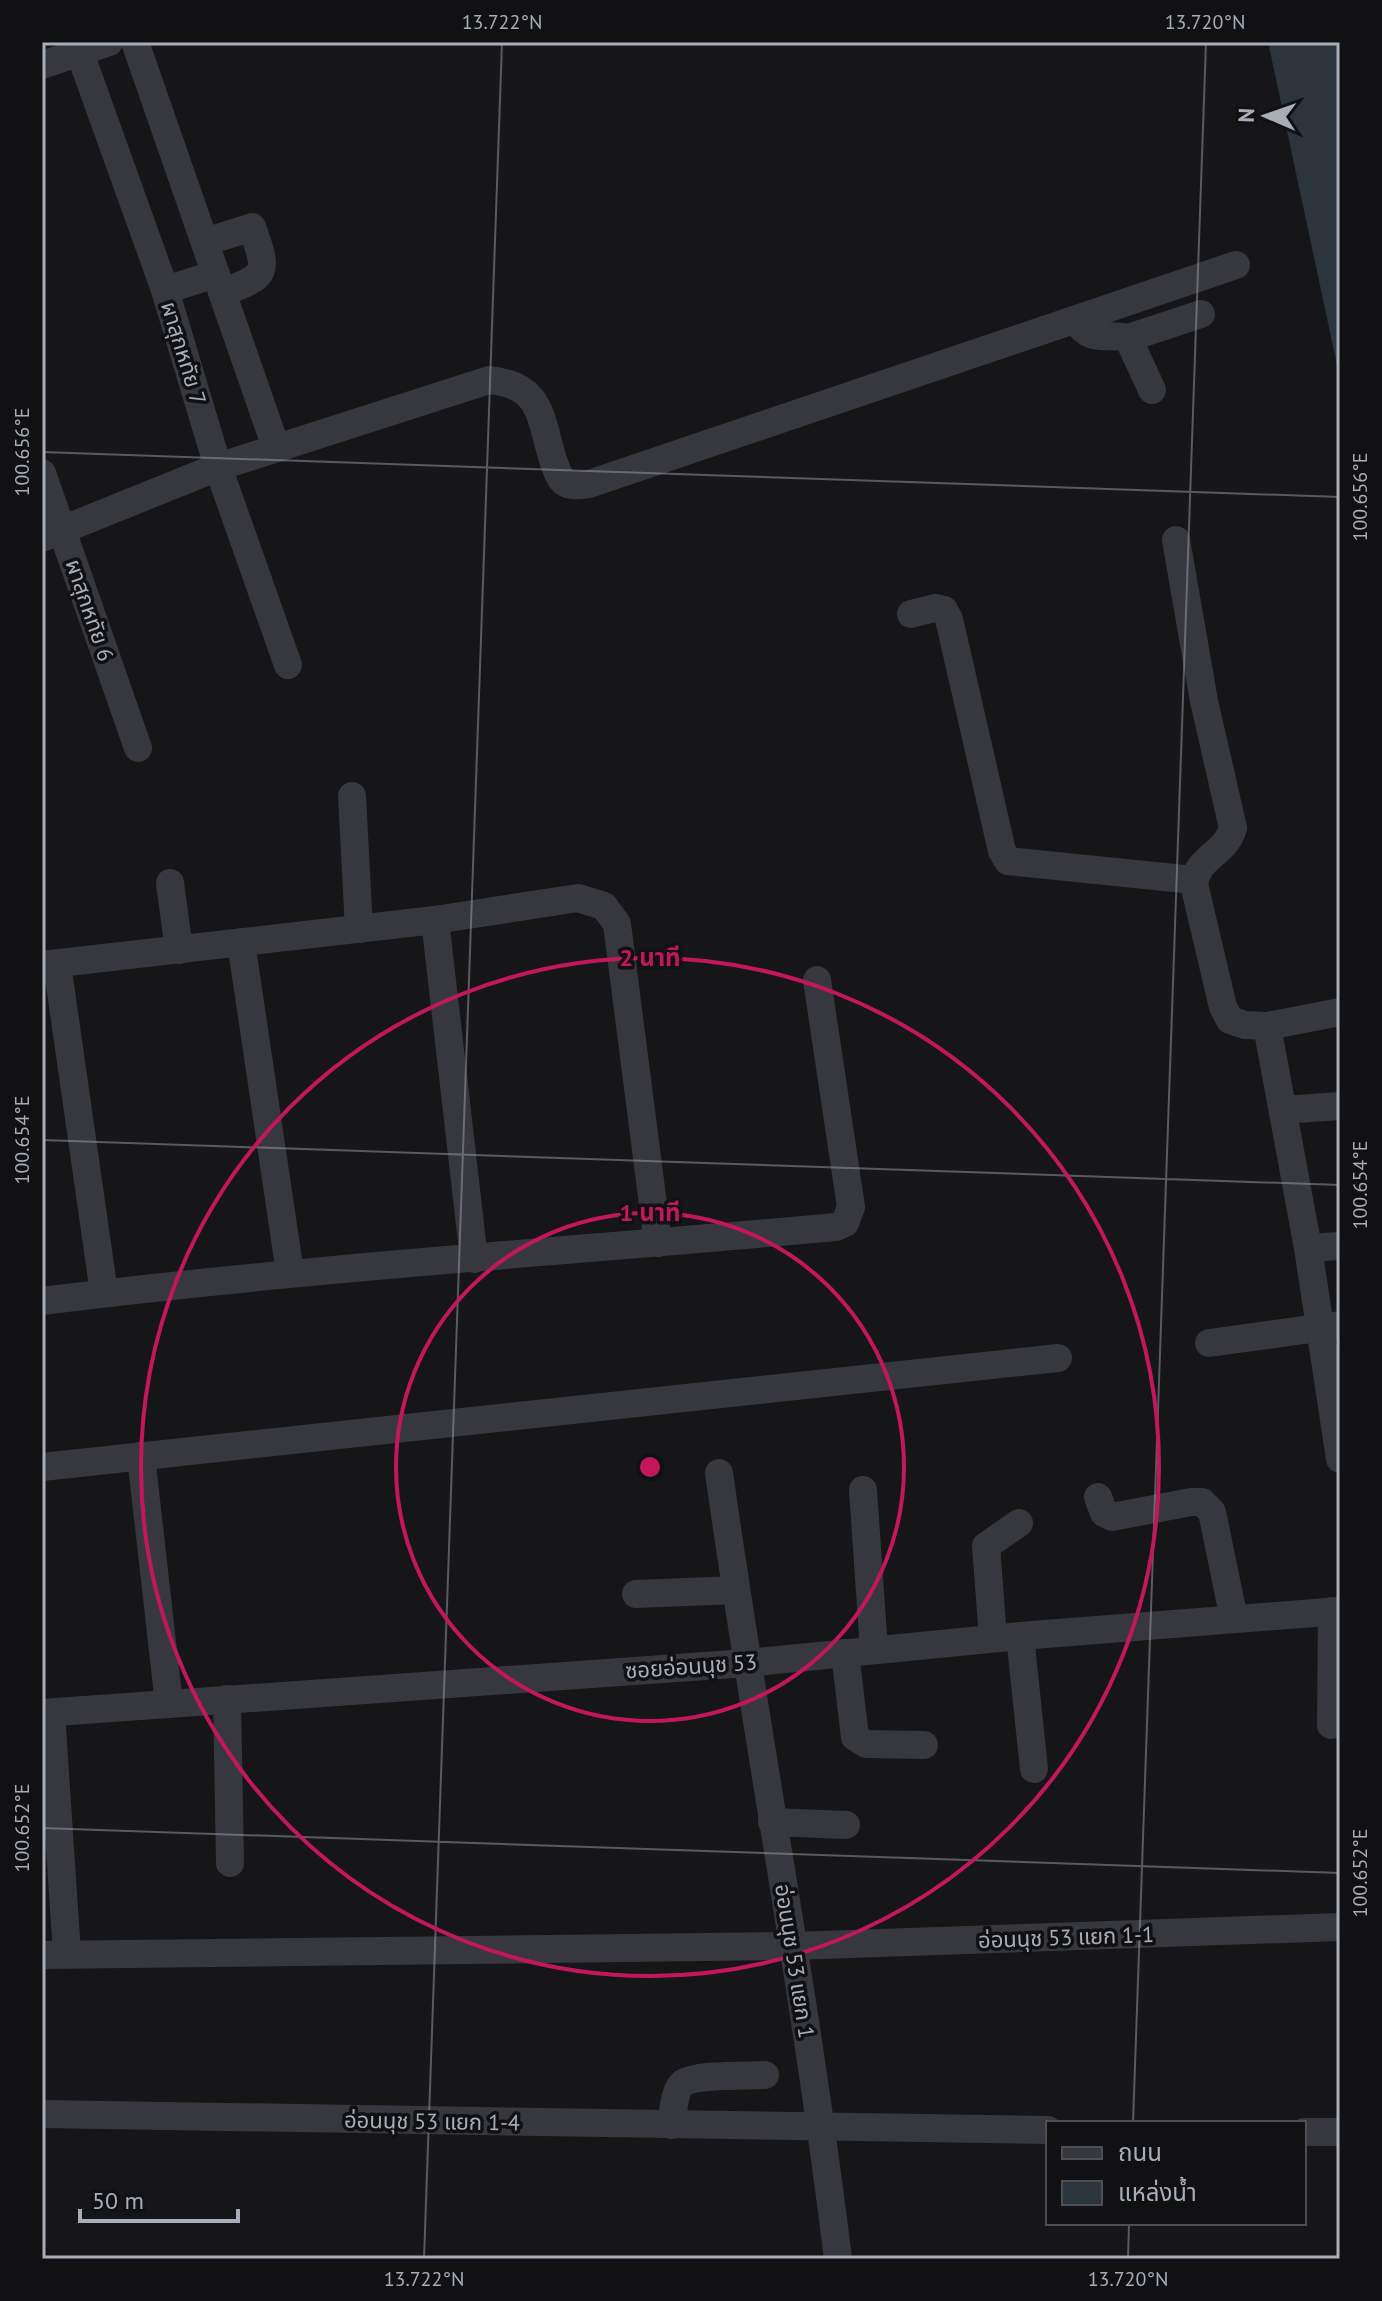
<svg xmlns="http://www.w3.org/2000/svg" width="1382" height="2301" font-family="'PT Sans','Noto Sans Thai',sans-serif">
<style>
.water{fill:#2c353c}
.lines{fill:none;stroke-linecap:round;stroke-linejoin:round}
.minor{stroke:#37383d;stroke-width:28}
.ticks{fill:none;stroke:#a8adb8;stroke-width:2;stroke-opacity:0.45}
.ring{fill:none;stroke:#c2185b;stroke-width:4}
.labels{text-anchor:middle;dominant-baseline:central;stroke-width:7;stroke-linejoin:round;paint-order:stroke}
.street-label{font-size:22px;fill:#a8adb8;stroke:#111113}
.centre{fill:#c2185b;stroke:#111113;stroke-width:4}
.ring-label{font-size:24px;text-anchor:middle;font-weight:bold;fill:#c2185b;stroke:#111113;stroke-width:7;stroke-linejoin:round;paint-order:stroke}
.neatline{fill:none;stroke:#a8adb8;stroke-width:3}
.ticks-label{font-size:20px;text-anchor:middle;fill:#a8adb8}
</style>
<rect width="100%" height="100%" fill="#161618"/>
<polygon class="water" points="1268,42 1340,42 1340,379"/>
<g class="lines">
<g class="minor">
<polyline points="76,42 165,290 218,467 288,665"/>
<polyline points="135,42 271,433"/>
<polyline points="42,65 109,42"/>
<path d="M205 242 252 227C268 272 269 276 223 292"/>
<polyline points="165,290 216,274"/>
<path d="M1075 320C1093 345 1105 332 1128 338L1152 390"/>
<polyline points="1128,338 1201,314"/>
<polyline points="42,473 138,748"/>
<path d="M42 538 218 467 489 380C542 385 540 417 553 460 556 467 558 477 564 482 571 487 581 485 589 484L1236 265"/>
<path d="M1176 540 1204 701 1233 828C1225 855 1197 857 1194 884L1223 1007 1230 1020 1245 1025 1267 1026 1308 1248 1340 1459"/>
<polyline points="911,614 935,608 944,610 949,619 1002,851 1008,861 1194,880"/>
<polyline points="352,796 359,929"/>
<polyline points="170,883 179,950"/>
<polyline points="435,920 474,1259"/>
<polyline points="241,942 290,1273"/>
<polyline points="57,964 104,1293"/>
<polyline points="42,965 435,920 578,898 604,906 617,924 658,1243"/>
<polyline points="1267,1026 1340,1012"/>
<polyline points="1283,1110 1340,1106"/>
<polyline points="1308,1248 1340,1246"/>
<path d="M42 1301C306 1268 571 1251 836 1227L845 1223 851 1207 817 980"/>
<polyline points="1209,1343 1340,1325"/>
<polyline points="141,1456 169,1704"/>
<polyline points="42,1467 1058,1358"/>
<path d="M719 1473C756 1735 806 1996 838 2259"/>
<polyline points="863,1490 874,1650"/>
<polyline points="1098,1497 1104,1513 1112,1517 1191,1502 1202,1502 1212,1512 1234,1619"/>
<polyline points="636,1594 736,1590"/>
<polyline points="1020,1636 1034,1769"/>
<polyline points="993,1638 986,1546 1019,1523"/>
<polyline points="845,1653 855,1737 866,1744 924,1745"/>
<polyline points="227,1699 230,1863"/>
<polyline points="42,1713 747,1663 1020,1636 1340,1611"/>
<polyline points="51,1713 67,1954"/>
<polyline points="1331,1725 1332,1611"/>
<polyline points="772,1822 846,1825"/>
<polyline points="42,1955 792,1946 1340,1927"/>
<polyline points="42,2114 1048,2130"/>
<path d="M671 2125C673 2114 674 2090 683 2083 696 2074 747 2076 765 2075"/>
<polyline points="1304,2132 1340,2132"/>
</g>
</g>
<path class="ticks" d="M42 452 1340 497M42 1140 1340 1185M42 1828 1340 1873M1133 2123 1206 42M424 2259 502 42M1128 2259 1129 2223"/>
<g class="ring">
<circle cx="650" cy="1467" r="254"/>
<circle cx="650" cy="1467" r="509"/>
</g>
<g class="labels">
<g class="street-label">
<text transform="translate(184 353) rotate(73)">ผาสุกหทัย 7</text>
<text transform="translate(90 610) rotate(71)">ผาสุกหทัย 6</text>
<text transform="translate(691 1666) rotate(-4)">ซอยอ่อนนุช 53</text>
<text transform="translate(1066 1937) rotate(-2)">อ่อนนุช 53 แยก 1-1</text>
<text transform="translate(795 1961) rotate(81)">อ่อนนุช 53 แยก 1</text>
<text transform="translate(432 2121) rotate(1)">อ่อนนุช 53 แยก 1-4</text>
</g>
</g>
<circle cx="650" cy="1467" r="12" class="centre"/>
<g class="ring-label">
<text x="650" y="966">2 นาที</text>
<text x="650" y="1221">1 นาที</text>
</g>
<rect width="1382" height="2301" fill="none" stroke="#111113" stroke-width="88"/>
<rect x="1046" y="2121" width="260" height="104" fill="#111113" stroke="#4d4f55" stroke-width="2"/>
<rect x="1062" y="2147" width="40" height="12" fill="#37383d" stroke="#4d4f55" stroke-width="2"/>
<text x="1118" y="2161" font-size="24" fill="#a8adb8">ถนน</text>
<rect x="1062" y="2181" width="40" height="24" fill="#2c353c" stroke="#4d4f55" stroke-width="2"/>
<text x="1118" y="2201" font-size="24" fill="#a8adb8">แหล่งน้ำ</text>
<g transform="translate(1266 116) rotate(272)" stroke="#111113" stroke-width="6" paint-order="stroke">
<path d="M0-6L14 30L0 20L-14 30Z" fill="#a8adb8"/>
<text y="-12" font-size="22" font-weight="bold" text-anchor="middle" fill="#a8adb8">N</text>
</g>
<path d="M80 2209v12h158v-12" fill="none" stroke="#a8adb8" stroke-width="4"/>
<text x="92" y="2209" font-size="24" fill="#a8adb8" stroke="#111113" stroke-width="6" paint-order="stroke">50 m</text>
<rect x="44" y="44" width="1294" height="2213" class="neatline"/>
<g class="ticks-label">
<text x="502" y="29">13.722°N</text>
<text x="1205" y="29">13.720°N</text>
<text transform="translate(22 452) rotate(-90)" y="7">100.656°E</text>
<text transform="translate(1360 497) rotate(-90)" y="7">100.656°E</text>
<text transform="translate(22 1140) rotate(-90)" y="7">100.654°E</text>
<text transform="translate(1360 1185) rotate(-90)" y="7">100.654°E</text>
<text transform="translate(22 1828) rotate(-90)" y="7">100.652°E</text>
<text transform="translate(1360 1873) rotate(-90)" y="7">100.652°E</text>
<text x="424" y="2286">13.722°N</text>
<text x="1128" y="2286">13.720°N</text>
</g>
</svg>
